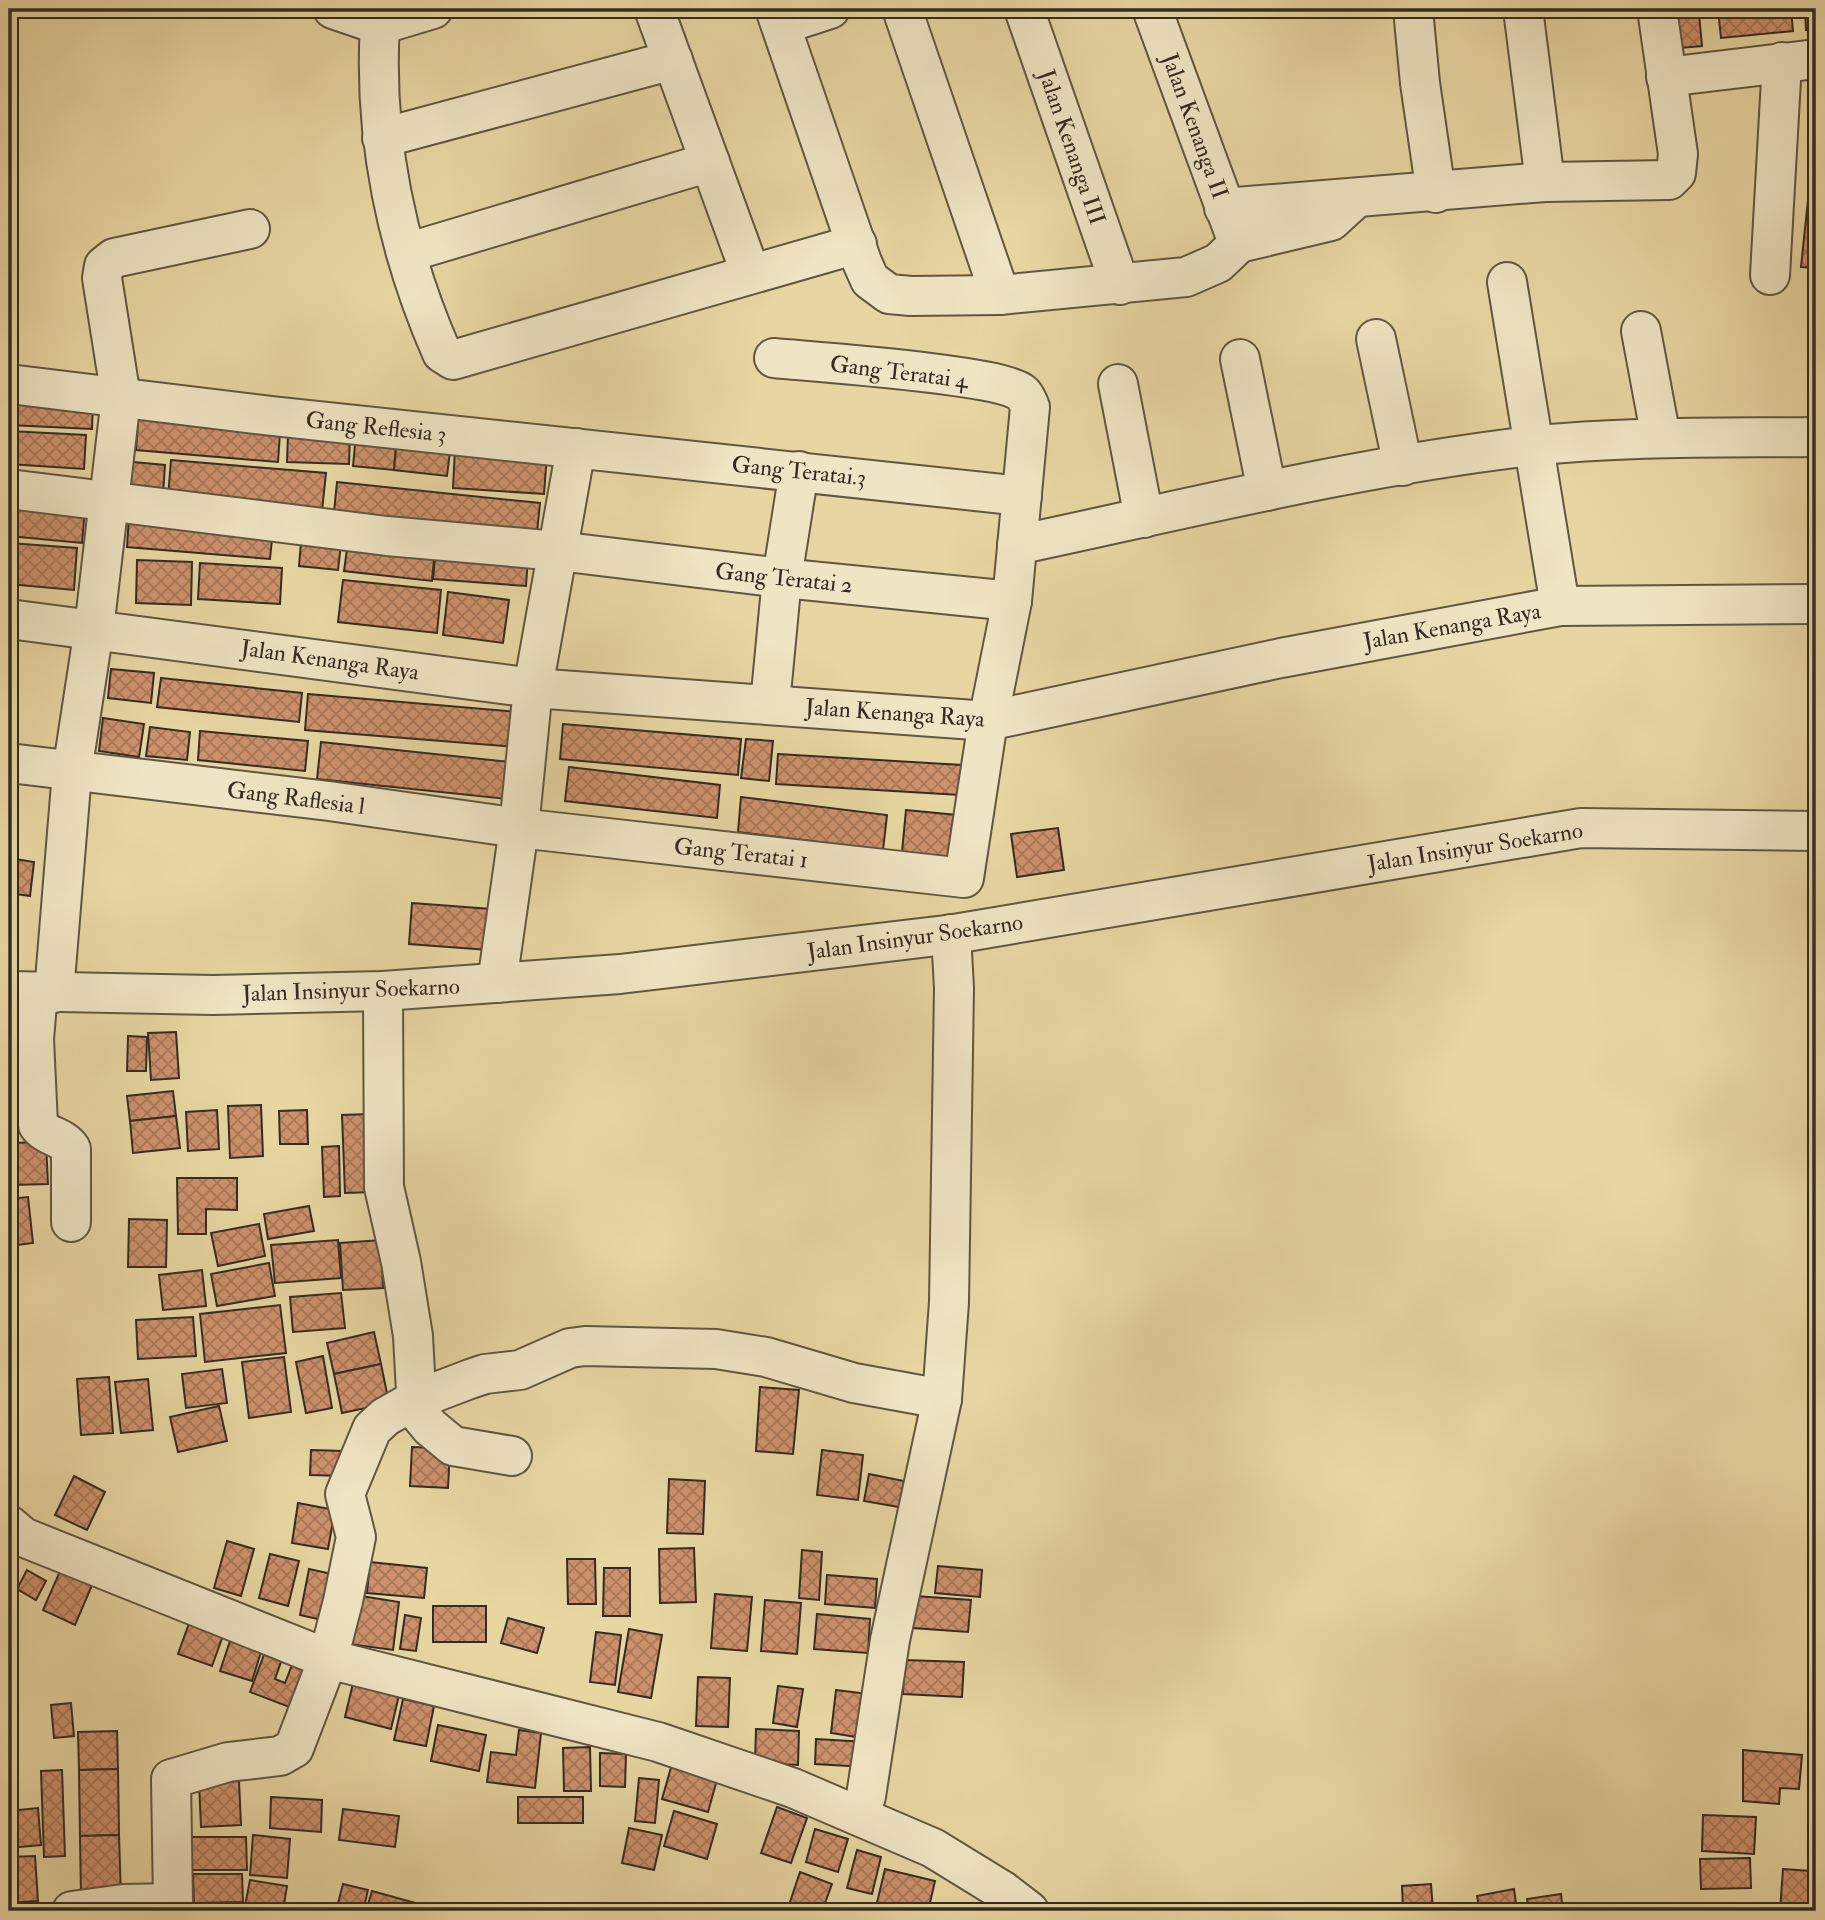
<svg xmlns="http://www.w3.org/2000/svg" width="1825" height="1920" font-family="'IM FELL Double Pica',serif">
<style>
.building{fill:url(#building-cross-hatch);stroke:#342b22;stroke-width:2}
.lines{fill:none;stroke-linecap:round;stroke-linejoin:round}
.minor-casing{stroke:#615642;stroke-width:42}
.minor{stroke:#efe4c3;stroke-width:38}
.labels{text-anchor:middle;dominant-baseline:central;stroke-width:5;stroke-linejoin:round;paint-order:stroke}
.street-label{font-size:23px;fill:#342b22;stroke:#efe4c3}
</style>
<defs>
<pattern id="building-cross-hatch" width="8" height="8" patternUnits="userSpaceOnUse" patternTransform="scale(1.75)"><rect width="8" height="8" fill="#cd916c"/><path d="M0 0l8 8M0 8l8-8" fill="none" stroke="#a77758"/></pattern>
</defs>
<rect width="100%" height="100%" fill="#e7d6a2"/>
<filter id="stains"><feTurbulence type="fractalNoise" baseFrequency=".00286" numOctaves="4"/><feColorMatrix values="0 0 0 0 .2 0 0 0 0 .09 0 0 0 0 .02 0 0 0 .5 -.17"/></filter>
<radialGradient id="worn" r=".72"><stop offset=".6" stop-color="#630" stop-opacity="0"/><stop offset="1" stop-color="#630" stop-opacity=".3"/></radialGradient>
<g class="building">
<polygon points="1718,9 1791,9 1793,31 1721,38"/>
<polygon points="1805,9 1816,9 1816,30 1806,30"/>
<polygon points="1699,14 1702,46 1680,48 1678,15"/>
<polygon points="1811,83 1816,83 1816,106 1812,106"/>
<polygon points="1809,127 1816,127 1816,148 1810,149"/>
<polygon points="1815,161 1816,161 1816,189 1814,189"/>
<polygon points="1808,200 1816,201 1816,268 1801,267"/>
<polygon points="9,396 93,401 92,429 9,425"/>
<polygon points="139,407 281,419 278,462 136,450"/>
<polygon points="9,431 86,435 84,469 9,464"/>
<polygon points="288,434 350,436 349,464 287,462"/>
<polygon points="356,434 397,438 394,470 353,466"/>
<polygon points="397,438 451,443 447,476 394,470"/>
<polygon points="455,449 547,454 544,494 453,488"/>
<polygon points="171,460 326,473 322,511 168,498"/>
<polygon points="122,461 165,465 163,494 119,489"/>
<polygon points="337,482 540,503 537,533 334,512"/>
<polygon points="9,502 85,509 82,543 9,536"/>
<polygon points="129,517 273,529 270,559 127,547"/>
<polygon points="302,531 342,535 338,570 299,566"/>
<polygon points="9,543 77,548 74,590 9,584"/>
<polygon points="347,549 434,558 432,581 344,571"/>
<polygon points="436,549 528,556 526,586 433,579"/>
<polygon points="137,560 192,562 191,605 136,603"/>
<polygon points="200,563 282,568 280,604 198,599"/>
<polygon points="343,580 441,590 437,633 338,622"/>
<polygon points="448,592 509,600 503,643 443,635"/>
<polygon points="111,669 154,673 151,703 108,698"/>
<polygon points="161,678 302,693 299,722 157,707"/>
<polygon points="308,694 520,712 517,747 305,730"/>
<polygon points="103,718 144,724 139,757 99,751"/>
<polygon points="563,724 741,739 738,775 560,759"/>
<polygon points="150,727 190,732 187,760 146,756"/>
<polygon points="200,731 308,741 305,771 198,760"/>
<polygon points="746,739 773,741 769,781 741,778"/>
<polygon points="321,742 510,762 507,799 317,779"/>
<polygon points="778,754 962,765 960,795 776,784"/>
<polygon points="569,767 720,785 717,818 565,801"/>
<polygon points="741,797 887,815 883,850 738,832"/>
<polygon points="906,810 956,815 951,858 902,852"/>
<polygon points="1058,828 1064,870 1017,877 1011,834"/>
<polygon points="9,858 34,862 30,896 9,893"/>
<polygon points="412,903 491,909 488,950 409,944"/>
<polygon points="176,1032 179,1078 151,1080 148,1033"/>
<polygon points="128,1036 147,1037 146,1071 127,1071"/>
<polygon points="173,1091 176,1116 130,1121 127,1096"/>
<polygon points="261,1105 263,1156 230,1158 228,1106"/>
<polygon points="217,1110 219,1149 188,1151 186,1112"/>
<polygon points="307,1110 308,1144 280,1144 279,1111"/>
<polygon points="370,1114 374,1192 345,1193 342,1115"/>
<polygon points="176,1116 180,1148 133,1153 130,1121"/>
<polygon points="46,1142 48,1184 10,1185 9,1143"/>
<polygon points="339,1146 340,1196 324,1197 322,1147"/>
<polygon points="177,1178 237,1178 237,1210 206,1209 206,1234 178,1234"/>
<polygon points="28,1197 33,1243 9,1246 9,1199"/>
<polygon points="309,1206 314,1231 268,1239 264,1214"/>
<polygon points="129,1219 167,1220 166,1267 128,1267"/>
<polygon points="259,1224 265,1256 218,1266 211,1233"/>
<polygon points="338,1240 341,1278 275,1283 271,1245"/>
<polygon points="381,1240 383,1288 343,1290 340,1243"/>
<polygon points="269,1263 275,1296 217,1306 211,1274"/>
<polygon points="202,1270 206,1306 163,1310 159,1275"/>
<polygon points="341,1293 345,1328 293,1332 290,1297"/>
<polygon points="280,1305 286,1353 205,1362 200,1314"/>
<polygon points="193,1317 196,1356 138,1359 136,1320"/>
<polygon points="374,1332 381,1364 334,1374 327,1343"/>
<polygon points="323,1356 332,1408 306,1413 296,1362"/>
<polygon points="284,1357 291,1412 249,1418 242,1362"/>
<polygon points="381,1364 389,1403 342,1413 334,1374"/>
<polygon points="222,1369 227,1403 186,1408 182,1374"/>
<polygon points="109,1377 113,1433 81,1435 77,1379"/>
<polygon points="148,1379 153,1430 121,1433 115,1382"/>
<polygon points="760,1387 799,1390 793,1454 756,1451"/>
<polygon points="219,1406 227,1441 178,1452 170,1417"/>
<polygon points="412,1447 450,1449 448,1488 410,1486"/>
<polygon points="311,1450 344,1451 344,1476 310,1475"/>
<polygon points="822,1450 863,1455 858,1500 817,1495"/>
<polygon points="869,1474 904,1481 899,1507 864,1501"/>
<polygon points="74,1476 105,1492 87,1530 55,1515"/>
<polygon points="669,1479 705,1481 703,1534 667,1533"/>
<polygon points="298,1503 335,1510 328,1549 292,1543"/>
<polygon points="227,1541 254,1549 241,1596 214,1588"/>
<polygon points="694,1548 696,1602 660,1603 659,1549"/>
<polygon points="802,1550 822,1552 819,1600 799,1598"/>
<polygon points="270,1554 299,1561 288,1606 259,1598"/>
<polygon points="567,1559 595,1559 596,1604 568,1604"/>
<polygon points="370,1562 427,1568 424,1598 367,1593"/>
<polygon points="938,1566 982,1570 980,1597 935,1593"/>
<polygon points="604,1568 630,1568 630,1616 603,1616"/>
<polygon points="61,1569 93,1583 75,1625 43,1610"/>
<polygon points="309,1569 341,1576 331,1622 300,1615"/>
<polygon points="27,1570 46,1581 36,1600 17,1589"/>
<polygon points="827,1575 877,1579 875,1608 825,1604"/>
<polygon points="715,1594 752,1597 747,1651 711,1648"/>
<polygon points="355,1595 399,1602 393,1650 348,1644"/>
<polygon points="915,1596 971,1600 968,1632 913,1628"/>
<polygon points="765,1600 801,1603 797,1654 761,1651"/>
<rect x="433" y="1606" width="53" height="36"/>
<polygon points="817,1614 870,1619 868,1653 814,1649"/>
<polygon points="405,1615 421,1618 416,1651 400,1649"/>
<polygon points="191,1618 225,1630 212,1666 178,1654"/>
<polygon points="508,1618 544,1628 537,1653 501,1643"/>
<polygon points="629,1629 662,1635 651,1698 618,1692"/>
<polygon points="596,1632 621,1635 615,1685 590,1682"/>
<polygon points="230,1641 261,1652 252,1681 220,1671"/>
<polygon points="265,1652 282,1659 275,1679 285,1683 292,1665 306,1670 292,1708 250,1692"/>
<polygon points="904,1660 964,1662 962,1697 903,1694"/>
<polygon points="698,1677 730,1678 728,1727 696,1726"/>
<polygon points="354,1679 400,1691 391,1729 345,1717"/>
<polygon points="778,1686 803,1689 797,1727 773,1723"/>
<polygon points="836,1690 869,1694 863,1738 831,1733"/>
<polygon points="403,1699 434,1706 426,1746 394,1740"/>
<polygon points="71,1703 74,1736 54,1738 51,1705"/>
<polygon points="438,1725 486,1735 479,1771 431,1761"/>
<polygon points="756,1729 799,1731 798,1765 755,1763"/>
<polygon points="519,1730 541,1733 535,1788 487,1782 491,1752 516,1755"/>
<polygon points="117,1731 118,1769 79,1770 78,1732"/>
<polygon points="816,1739 866,1742 865,1767 815,1764"/>
<polygon points="590,1747 591,1791 564,1791 563,1748"/>
<polygon points="1743,1750 1802,1755 1799,1789 1780,1788 1779,1804 1743,1801"/>
<polygon points="600,1753 626,1754 625,1787 600,1786"/>
<polygon points="672,1764 718,1776 708,1812 662,1799"/>
<polygon points="118,1769 119,1835 80,1836 79,1770"/>
<polygon points="62,1770 65,1856 44,1857 41,1771"/>
<polygon points="639,1778 659,1780 655,1823 635,1821"/>
<polygon points="239,1781 241,1825 201,1827 199,1783"/>
<polygon points="271,1797 322,1800 321,1832 270,1828"/>
<rect x="518" y="1797" width="65" height="26"/>
<polygon points="777,1807 807,1818 791,1863 761,1853"/>
<polygon points="38,1808 41,1845 9,1848 9,1811"/>
<polygon points="343,1809 399,1816 395,1847 339,1840"/>
<polygon points="674,1811 717,1824 707,1859 664,1846"/>
<polygon points="1703,1815 1756,1817 1754,1854 1702,1851"/>
<polygon points="629,1828 662,1835 654,1870 622,1863"/>
<polygon points="815,1829 848,1839 838,1872 806,1862"/>
<polygon points="119,1835 121,1898 81,1899 80,1836"/>
<polygon points="253,1835 290,1839 287,1878 250,1875"/>
<polygon points="186,1837 246,1837 247,1870 187,1870"/>
<polygon points="857,1850 881,1857 872,1894 847,1888"/>
<polygon points="35,1856 38,1901 9,1903 9,1857"/>
<polygon points="1750,1858 1751,1888 1701,1889 1700,1859"/>
<polygon points="885,1869 935,1881 928,1911 897,1911 876,1907"/>
<polygon points="1783,1869 1811,1871 1808,1911 1780,1911"/>
<polygon points="800,1872 832,1884 822,1911 805,1911 789,1905"/>
<polygon points="193,1874 242,1874 243,1902 194,1903"/>
<polygon points="250,1880 287,1886 283,1911 244,1911"/>
<polygon points="343,1884 368,1890 363,1911 336,1911"/>
<polygon points="1431,1884 1433,1911 1403,1911 1402,1886"/>
<polygon points="1514,1889 1517,1911 1480,1911 1477,1896"/>
<polygon points="372,1891 419,1904 417,1911 366,1911"/>
<polygon points="1561,1894 1563,1911 1529,1911 1527,1899"/>
<polygon points="1716,1908 1740,1910 1739,1911 1715,1911"/>
</g>
<g class="lines">
<defs>
<g id="minor">
<polyline points="333,9 380,25 433,9"/>
<polyline points="654,9 750,272"/>
<polyline points="775,9 862,262 870,280 889,294 911,296 1000,295 1186,277 1218,263 1239,243 1331,221 1355,199"/>
<polyline points="902,9 1000,295"/>
<polyline points="1024,9 1120,285"/>
<polyline points="1152,9 1234,232"/>
<polyline points="1413,9 1420,83 1436,193"/>
<polyline points="1523,9 1545,182"/>
<path d="M380 25C373 137 397 251 442 353L453 360 857 244"/>
<polyline points="781,25 830,9"/>
<polyline points="1666,77 1816,59"/>
<polyline points="382,138 673,60"/>
<polyline points="1224,208 1545,182 1669,180 1676,173 1678,154 1657,9"/>
<polyline points="406,253 710,162"/>
<polyline points="1770,275 1782,62"/>
<polyline points="1507,282 1560,606"/>
<polyline points="1641,331 1661,438"/>
<polyline points="1376,339 1403,466"/>
<polyline points="1240,359 1267,491"/>
<polyline points="9,384 272,416 1022,496"/>
<polyline points="1118,384 1144,518"/>
<polyline points="9,489 387,536 558,551 782,578 1012,601"/>
<path d="M1017 545C1187 509 1358 466 1531 446 1625 436 1721 438 1816 437"/>
<polyline points="9,619 533,688 988,721 1281,658 1560,606 1816,604"/>
<polyline points="770,704 782,578 799,471"/>
<path d="M9 763 329 801 519 828 964 878 988 721 1012 601 1030 407C1028 403 1026 396 1022 393 998 374 815 362 774 358"/>
<polyline points="497,983 519,828 533,688 576,448"/>
<polyline points="9,991 213,995 383,991 620,974 954,934 1581,828 1816,831"/>
<polyline points="383,991 384,1187 401,1262 413,1336 417,1411 430,1427 453,1446 512,1456"/>
<path d="M38 992 34 1039 38 1125C46 1137 63 1136 71 1149V1222"/>
<polyline points="54,993 72,772 94,629 121,398 102,278 104,266 114,258 250,229"/>
<polyline points="9,1525 23,1537 328,1659 658,1742 793,1788 933,1848 1003,1891 1029,1911"/>
<polyline points="860,1816 866,1796 890,1640 942,1399 949,1302 954,988 951,934"/>
<polyline points="173,1903 171,1779 228,1762 280,1756 294,1748 328,1659 343,1601 356,1537 345,1494 372,1429 385,1417 415,1400 470,1379 485,1374 520,1370 570,1348 585,1346 716,1349 766,1357 854,1383 942,1399"/>
<polyline points="72,1911 123,1904 173,1903 173,1911"/>
</g>
</defs>
<use href="#minor" class="minor-casing"/>
<use href="#minor" class="minor"/>
</g>
<g class="labels">
<g class="street-label">
<text transform="translate(1195 126) rotate(70)">Jalan Kenanga II</text>
<text transform="translate(1072 147) rotate(71)">Jalan Kenanga III</text>
<text transform="translate(899 372) rotate(7)">Gang Teratai 4</text>
<text transform="translate(376 427) rotate(6)">Gang Reflesia 3</text>
<text transform="translate(799 471) rotate(6)">Gang Teratai.3</text>
<text transform="translate(784 578) rotate(6)">Gang Teratai 2</text>
<text transform="translate(1452 626) rotate(-10)">Jalan Kenanga Raya</text>
<text transform="translate(330 660) rotate(8)">Jalan Kenanga Raya</text>
<text transform="translate(895 713) rotate(4)">Jalan Kenanga Raya</text>
<text transform="translate(296 798) rotate(7)">Gang Raflesia l</text>
<text transform="translate(1475 847) rotate(-9)">Jalan Insinyur Soekarno</text>
<text transform="translate(741 853) rotate(6)">Gang Teratai 1</text>
<text transform="translate(915 937) rotate(-8)">Jalan Insinyur Soekarno</text>
<text transform="translate(351 990) rotate(-2)">Jalan Insinyur Soekarno</text>
</g>
</g>
<rect width="1825" height="1920" fill="none" stroke="#e7d6a2" stroke-width="35"/>
<rect x="10" y="10" width="1804" height="1899" fill="none" stroke="#342b22" stroke-width="3.5"/>
<rect x="18" y="18" width="1790" height="1885" fill="none" stroke="#342b22" stroke-width="2"/>
<rect width="100%" height="100%" filter="url(#stains)"/>
<rect width="100%" height="100%" fill="url(#worn)"/>
</svg>
